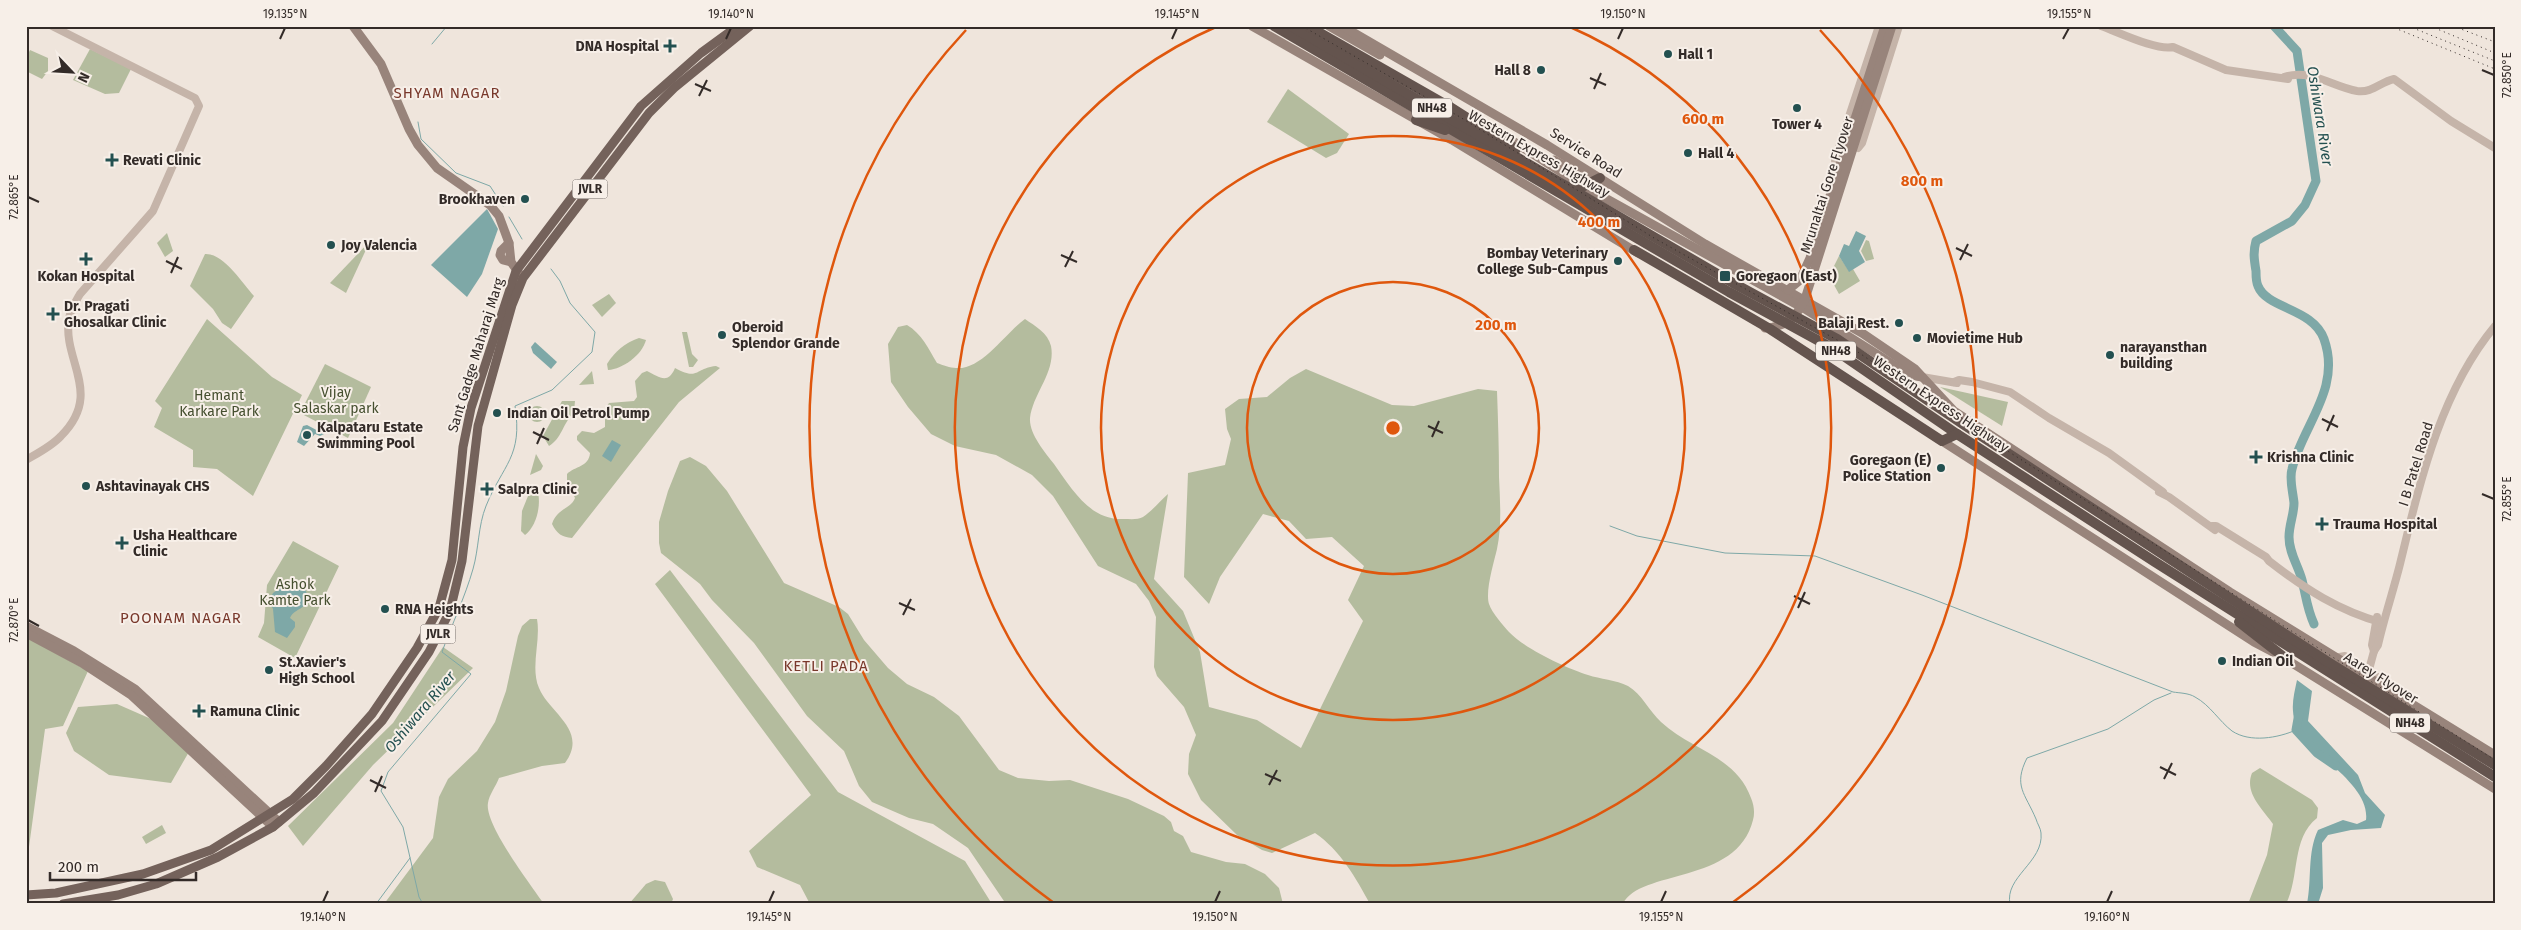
<svg xmlns="http://www.w3.org/2000/svg" width="2521" height="930" font-family="'Fira Sans',sans-serif">
<style>
.green{fill:#b4bc9e}
.water{fill:#7ea8a7}
.lines{fill:none;stroke-linecap:round;stroke-linejoin:round}
.stream{stroke:#7ea8a7;stroke-width:1}
.river{stroke:#7ea8a7;stroke-width:9}
.tertiary{stroke:#c5b4a9;stroke-width:8}
.secondary{stroke:#98847b;stroke-width:9}
.primary{stroke:#74625b;stroke-width:9}
.trunk{stroke:#64544e;stroke-width:10}
.rail{stroke:#332b28;stroke-width:1;stroke-dasharray:1 4;stroke-linecap:butt}
.ticks{fill:none;stroke:#332b28;stroke-width:2}
.ring{fill:none;stroke:#df570d;stroke-width:2.5}
.poi-dot{fill:#235050;stroke:#f7efe8;stroke-width:2}
.labels{text-anchor:middle;dominant-baseline:central;stroke-width:4;stroke-linejoin:round;paint-order:stroke}
.shield{fill:#f7efe8;stroke:#6e6662;stroke-width:1}
.shield-label{font-size:12px;font-weight:bold;fill:#332b28}
.poi-label{font-size:14px;font-weight:bold;fill:#332b28;stroke:#f7efe8;text-anchor:start}
.street-label{font-size:14px;fill:#332b28;stroke:#f7efe8}
.park-label{font-size:14px;fill:#454f2f;stroke:#f7efe8}
.neighbourhood-label{font-size:15px;letter-spacing:1px;fill:#79382b;stroke:#f7efe8}
.water-label{font-size:15px;font-style:italic;fill:#235050;stroke:#f7efe8}
.centre{fill:#df570d;stroke:#f7efe8;stroke-width:2.5}
.ring-label{font-size:15px;text-anchor:middle;font-weight:bold;fill:#df570d;stroke:#f7efe8;stroke-width:4;stroke-linejoin:round;paint-order:stroke}
.neatline{fill:none;stroke:#332b28;stroke-width:2}
.ticks-label{font-size:12px;text-anchor:middle;fill:#332b28}
</style>
<rect width="100%" height="100%" fill="#efe5dc"/>
<g class="green">
<polygon points="90,49 131,69 119,93 105,94 73,80"/>
<polygon points="30,50 48,58 48,71 42,79 26,71 26,58"/>
<polygon points="1288,89 1349,134 1337,153 1326,158 1267,122"/>
<polygon points="167,233 173,251 165,257 157,243"/>
<polygon points="1866,240 1869,241 1874,259 1866,261 1861,251"/>
<polygon points="370,241 346,293 330,283"/>
<path d="M205 254C224 253 242 283 254 296L231 329 222 323 213 309 190 286Z"/>
<polygon points="1839,256 1849,271 1853,269 1860,281 1839,294 1829,276"/>
<polygon points="609,294 616,303 602,317 592,305"/>
<polygon points="207,319 272,377 302,395 253,496 217,469 193,467 193,450 154,427 162,408 155,401"/>
<path d="M1025 319C1035 326 1048 333 1051 346 1056 372 1033 393 1030 418 1029 434 1045 452 1054 464 1072 489 1090 521 1124 519 1130 519 1138 520 1143 517 1152 511 1160 501 1168 494L1154 579 1183 611 1200 652 1209 707 1257 720 1301 748 1363 621 1348 600 1364 566 1332 537 1306 539 1289 521 1263 514 1220 577 1209 604 1184 577 1188 473 1225 465 1231 439 1227 429 1225 409 1239 399 1267 397 1290 378 1306 369 1392 405 1414 406 1478 389 1497 391C1498 420 1499 448 1499 477 1500 501 1502 525 1497 549 1494 562 1485 591 1489 604 1492 613 1503 625 1509 632 1525 649 1566 668 1588 675 1600 679 1616 680 1628 686 1642 694 1649 711 1661 722 1691 750 1736 756 1751 798 1754 805 1755 813 1753 820 1737 885 1639 869 1623 904H1370C1356 878 1340 850 1315 833L1272 853 1262 850 1237 835 1201 800 1188 774 1189 754 1196 735 1184 707 1157 676 1154 667 1156 617 1149 601 1136 584 1098 566 1053 496 1032 475 996 455 955 446 931 434 908 407 891 382 888 344 898 327 907 325C922 334 928 348 937 363 943 365 950 368 956 368 982 370 1005 333 1025 319Z"/>
<polygon points="682,332 687,332 692,354 698,360 693,367 689,367"/>
<path d="M639 338 646 340C642 355 623 369 608 370L607 364C615 351 625 343 639 338Z"/>
<polygon points="325,364 371,387 348,438 300,413"/>
<path d="M716 366 720 368 679 402 572 538C562 537 557 534 552 524 557 508 571 509 575 498L567 481V474C575 466 589 467 590 453L577 440V436L582 431 594 433 605 427V409L609 403 634 401 637 397 635 381 642 373 647 371C659 377 668 385 675 368 699 381 695 368 716 366Z"/>
<polygon points="592,371 594,384 579,385"/>
<polygon points="1940,387 2008,402 2002,426"/>
<path d="M562 401H575L574 412C562 425 562 438 549 446L543 436Z"/>
<circle cx="537" cy="414" r="8"/>
<polygon points="536,454 543,466 541,470 530,475"/>
<polygon points="690,457 706,466 727,491 784,583 839,607 848,614 864,640 888,668 907,684 934,697 959,716 999,770 1018,778 1049,781 1070,780 1128,799 1164,816 1171,822 1174,831 1183,836 1191,852 1226,862 1245,864 1265,874 1279,888 1283,904 1006,904 968,848 933,824 909,818 872,802 859,786 844,751 807,716 754,643 712,600 700,584 661,553 659,543 659,522 668,491 680,461"/>
<path d="M537 489C542 503 537 526 525 535L521 531 522 511 530 491Z"/>
<polygon points="293,541 339,566 295,658 258,637 264,623 267,585"/>
<polygon points="670,570 838,792 965,861 992,904 810,904 800,885 757,867 749,851 811,795 655,584"/>
<path d="M530 619H537C541 641 530 667 539 688 549 713 589 730 565 763L542 766 499 778C496 786 489 795 488 803 484 824 531 885 544 904H384L433 838 439 797 448 779 477 751 495 722 506 691 518 636 522 626Z"/>
<polygon points="26,637 88,671 63,726 45,729 26,869"/>
<polygon points="443,647 473,668 373,765 303,846 288,826 393,723"/>
<polygon points="117,704 158,722 190,750 171,783 109,775 74,751 66,733 78,707"/>
<path d="M2260 768 2312 800 2318 808 2317 818C2291 839 2300 876 2286 904H2248L2267 855 2273 824C2262 808 2244 793 2252 773Z"/>
<polygon points="162,825 166,833 146,844 142,837"/>
<polygon points="655,880 665,882 673,899 671,904 629,904 646,884"/>
</g>
<g class="water">
<polygon points="487,209 498,229 482,274 467,297 431,265"/>
<polygon points="1856,231 1866,236 1859,251 1865,262 1849,272 1839,256 1844,244 1849,246"/>
<polygon points="535,342 557,362 551,369 533,353 531,347"/>
<polygon points="307,425 324,434 320,436 315,434 304,446 297,442 303,426"/>
<polygon points="612,440 621,445 611,462 602,456"/>
<path d="M289 582 305 589 309 599C304 610 294 609 290 618L295 622V627L287 638 275 632 273 609 269 601 273 593Z"/>
<path d="M2297 680 2312 691 2308 721 2358 775 2365 793 2385 815 2381 828 2351 830 2328 835 2322 843 2323 888 2318 904H2307C2312 879 2307 853 2318 830L2343 820 2357 824 2366 820C2371 779 2294 749 2293 711 2292 701 2295 690 2297 680Z"/>
</g>
<g class="lines">
<g class="stream">
<polyline points="432,44 447,26"/>
<polyline points="418,122 421,139 456,173 490,186 503,206"/>
<polyline points="509,217 522,239"/>
<path d="M1610 526 1637 536 1725 553 1815 556 1922 595 2173 692C2179 693 2189 693 2195 697 2210 705 2219 721 2232 731 2250 743 2278 738 2296 730"/>
<polyline points="376,904 410,858"/>
<path d="M423 904 419 897 403 827 381 791 388 772 471 674 442 652C452 624 465 597 473 569 479 548 478 526 486 506 503 464 523 457 515 406L552 390 592 352 595 332 570 303 560 281 551 269"/>
<path d="M2010 904C2004 877 2044 862 2041 833 2041 829 2037 823 2036 819 2025 793 2013 786 2027 758L2108 729 2154 700 2171 693"/>
</g>
<g class="river">
<path d="M2274 26 2297 51 2316 181 2305 205 2292 221 2256 241C2253 252 2254 259 2256 271 2256 275 2256 282 2258 286 2267 309 2313 308 2324 339 2342 389 2302 426 2292 469 2289 479 2293 492 2294 503 2294 514 2289 525 2289 537 2289 553 2298 565 2302 580 2306 596 2307 609 2314 624"/>
<polyline points="2299,713 2296,730 2317,753 2336,766"/>
</g>
<g class="tertiary">
<path d="M2101 26C2118 32 2157 51 2173 47L2226 70 2288 79"/>
<path d="M2284 77C2310 68 2333 87 2357 91 2373 93 2380 82 2394 79L2451 121 2495 148"/>
<polyline points="1858,148 1862,143 1899,26"/>
<polyline points="1836,175 1835,159 1879,26"/>
<polyline points="1922,377 1957,383"/>
<polyline points="1954,382 1959,380 1972,382 2010,392 2049,418 2109,453 2163,492"/>
<path d="M26 460C38 453 52 446 61 436 104 393 62 361 69 319 70 310 76 301 80 294L153 211 199 106 195 98 52 26"/>
<polyline points="2159,492 2169,497 2215,530"/>
<path d="M2212 526H2216L2266 557 2269 561C2305 589 2339 611 2383 623"/>
<polyline points="2374,651 2372,645 2377,617"/>
<polyline points="2334,658 2345,656 2399,691"/>
<path d="M2367 677 2374 651 2378 645C2384 618 2393 592 2400 564 2420 482 2440 392 2495 326"/>
</g>
<g class="secondary">
<polyline points="353,26 381,64 409,129 418,145 437,168 490,205 499,216 509,243 511,262 521,276"/>
<polyline points="1252,26 1452,140 1638,253"/>
<polyline points="1329,26 1380,55"/>
<polyline points="1342,26 1547,145 1705,244 1862,333 1915,369 1954,411 2230,592 2495,755"/>
<polyline points="1491,127 1578,183 1805,309 1910,375 1922,377"/>
<polyline points="1554,160 1578,174 1586,185"/>
<polyline points="509,243 501,251 500,255 503,260 511,262"/>
<polyline points="1788,290 1800,280 1810,258 1885,26"/>
<path d="M1765 328C1786 327 1796 318 1805 299L1892 26"/>
<polyline points="1942,441 2254,642 2273,652"/>
<polyline points="26,626 74,651 135,689 279,822"/>
<polyline points="26,633 82,663 131,695 273,827"/>
<polyline points="2284,658 2495,789"/>
</g>
<g class="primary">
<polyline points="26,895 56,893 143,874 211,850 293,799 326,766 372,714 417,648 439,608 452,560 463,447 471,408 516,271 641,106 701,53 738,26"/>
<polyline points="63,904 118,895 156,884 218,857 273,827 314,793 382,721 429,652 450,611 462,561 478,426 512,305 523,278 649,113 674,88 750,26"/>
</g>
<g class="trunk">
<polyline points="1274,26 1729,292 1832,348 1957,434 2155,562 2495,777"/>
<polyline points="1291,26 1733,283 1837,339 1963,424 2328,662 2495,765"/>
<polyline points="1308,26 1450,107 1516,149"/>
<polyline points="1416,120 1445,130"/>
<polyline points="1574,191 1600,178"/>
<polyline points="1634,250 1770,329 1942,441 1957,434"/>
<polyline points="2239,622 2289,661"/>
</g>
<g class="rail">
<polyline points="1302,26 1460,117 1654,238 1855,350 1935,405 2495,760"/>
<polyline points="2390,26 2495,69"/>
<polyline points="2408,26 2495,61"/>
<polyline points="2430,26 2495,53"/>
<polyline points="2453,26 2495,42"/>
</g>
</g>
<path class="ticks" d="M280 39 285 28M726 39 731 28M1172 39 1177 28M1618 39 1623 28M2063 39 2069 28M2482 70 2494 75M1590 78 1606 85M695 84 711 91M1594 89 1601 73M699 96 707 80M28 197 39 202M1956 248 1972 256M1061 255 1077 262M1960 260 1968 244M166 261 182 269M1065 267 1073 251M171 273 178 257M2322 419 2338 427M1428 426 1443 433M2327 431 2334 415M533 432 549 440M1432 437 1439 421M537 444 544 428M2482 494 2494 499M1794 596 1810 604M899 603 915 610M1798 608 1805 592M903 615 911 599M28 620 39 626M2160 767 2176 775M1265 774 1281 781M2164 779 2172 763M370 780 386 788M1269 785 1277 770M375 792 382 776M323 902 328 891M769 902 774 891M1215 902 1220 891M1661 902 1666 891M2107 902 2112 891"/>
<g class="ring">
<circle cx="1393" cy="428" r="146"/>
<circle cx="1393" cy="428" r="292"/>
<path d="M1568 26A438 438 0 1 1 1218 26"/>
<path d="M1054 903A584 584 0 0 1 966 30M1820 30A584 584 0 0 1 1732 903"/>
</g>
<g class="poi-dot">
<path d="M667.5 38.5h5v5h5v5h-5v5h-5v-5h-5v-5h5z"/>
<circle cx="1668" cy="54" r="5"/>
<circle cx="1541" cy="70" r="5"/>
<circle cx="1797" cy="108" r="5"/>
<circle cx="1688" cy="153" r="5"/>
<path d="M109.5 152.5h5v5h5v5h-5v5h-5v-5h-5v-5h5z"/>
<circle cx="525" cy="199" r="5"/>
<circle cx="331" cy="245" r="5"/>
<path d="M83.5 251.5h5v5h5v5h-5v5h-5v-5h-5v-5h5z"/>
<circle cx="1618" cy="261" r="5"/>
<rect x="1719" y="270" width="12" height="12" rx="2.5"/>
<path d="M50.5 306.5h5v5h5v5h-5v5h-5v-5h-5v-5h5z"/>
<circle cx="1899" cy="323" r="5"/>
<circle cx="722" cy="335" r="5"/>
<circle cx="1917" cy="338" r="5"/>
<circle cx="2110" cy="355" r="5"/>
<circle cx="497" cy="413" r="5"/>
<circle cx="307" cy="435" r="5"/>
<path d="M2253.5 449.5h5v5h5v5h-5v5h-5v-5h-5v-5h5z"/>
<circle cx="1941" cy="468" r="5"/>
<circle cx="86" cy="486" r="5"/>
<path d="M484.5 481.5h5v5h5v5h-5v5h-5v-5h-5v-5h5z"/>
<path d="M2319.5 516.5h5v5h5v5h-5v5h-5v-5h-5v-5h5z"/>
<path d="M119.5 535.5h5v5h5v5h-5v5h-5v-5h-5v-5h5z"/>
<circle cx="385" cy="609" r="5"/>
<circle cx="2222" cy="661" r="5"/>
<circle cx="269" cy="670" r="5"/>
<path d="M196.5 703.5h5v5h5v5h-5v5h-5v-5h-5v-5h5z"/>
</g>
<g class="labels">
<g class="shield">
<rect x="1412" y="98.5" width="40" height="19" rx="4"/>
<rect x="572.5" y="179.5" width="35" height="19" rx="4"/>
<rect x="1816" y="341.5" width="40" height="19" rx="4"/>
<rect x="420.5" y="624.5" width="35" height="19" rx="4"/>
<rect x="2390" y="713.5" width="40" height="19" rx="4"/>
</g>
<g class="shield-label">
<text x="1432" y="108">NH48</text>
<text x="590" y="189">JVLR</text>
<text x="1836" y="351">NH48</text>
<text x="438" y="634">JVLR</text>
<text x="2410" y="723">NH48</text>
</g>
<g class="poi-label">
<text x="659" y="46" text-anchor="end">DNA Hospital</text>
<text x="1678" y="54">Hall 1</text>
<text x="1531" y="70" text-anchor="end">Hall 8</text>
<text x="1797" y="124" text-anchor="middle">Tower 4</text>
<text x="1698" y="153">Hall 4</text>
<text x="123" y="160">Revati Clinic</text>
<text x="515" y="199" text-anchor="end">Brookhaven</text>
<text x="341" y="245">Joy Valencia</text>
<text x="1608" y="253" text-anchor="end">Bombay Veterinary<tspan x="1608" dy="16">College Sub-Campus</tspan></text>
<text x="86" y="276" text-anchor="middle">Kokan Hospital</text>
<text x="1736" y="276">Goregaon (East)</text>
<text x="64" y="306">Dr. Pragati<tspan x="64" dy="16">Ghosalkar Clinic</tspan></text>
<text x="1889" y="323" text-anchor="end">Balaji Rest.</text>
<text x="732" y="327">Oberoid<tspan x="732" dy="16">Splendor Grande</tspan></text>
<text x="1927" y="338">Movietime Hub</text>
<text x="2120" y="347">narayansthan<tspan x="2120" dy="16">building</tspan></text>
<text x="507" y="413">Indian Oil Petrol Pump</text>
<text x="317" y="427">Kalpataru Estate<tspan x="317" dy="16">Swimming Pool</tspan></text>
<text x="2267" y="457">Krishna Clinic</text>
<text x="1931" y="460" text-anchor="end">Goregaon (E)<tspan x="1931" dy="16">Police Station</tspan></text>
<text x="96" y="486">Ashtavinayak CHS</text>
<text x="498" y="489">Salpra Clinic</text>
<text x="2333" y="524">Trauma Hospital</text>
<text x="133" y="535">Usha Healthcare<tspan x="133" dy="16">Clinic</tspan></text>
<text x="395" y="609">RNA Heights</text>
<text x="2232" y="661">Indian Oil</text>
<text x="279" y="662">St.Xavier's<tspan x="279" dy="16">High School</tspan></text>
<text x="210" y="711">Ramuna Clinic</text>
</g>
<g class="street-label">
<text transform="translate(1586 153) rotate(32)">Service Road</text>
<text transform="translate(1539 154) rotate(30)">Western Express Highway</text>
<text transform="translate(1827 185) rotate(-72)">Mrunaltai Gore Flyover</text>
<text transform="translate(476 355) rotate(-73)">Sant Gadge Maharaj Marg</text>
<text transform="translate(1941 404) rotate(34)">Western Express Highway</text>
<text transform="translate(2416 464) rotate(-73)">I B Patel Road</text>
<text transform="translate(2381 678) rotate(32)">Aarey Flyover</text>
</g>
<g class="park-label">
<text x="336" y="392">Vijay<tspan x="336" dy="16">Salaskar park</tspan></text>
<text x="219" y="395">Hemant<tspan x="219" dy="16">Karkare Park</tspan></text>
<text x="295" y="584">Ashok<tspan x="295" dy="16">Kamte Park</tspan></text>
</g>
<g class="neighbourhood-label">
<text x="447" y="93">SHYAM NAGAR</text>
<text x="181" y="618">POONAM NAGAR</text>
<text x="826" y="666">KETLI PADA</text>
</g>
<g class="water-label">
<text transform="translate(2320 116) rotate(81)">Oshiwara River</text>
<text transform="translate(420 712) rotate(-50)">Oshiwara River</text>
</g>
</g>
<circle cx="1393" cy="428" r="8" class="centre"/>
<g class="ring-label">
<text x="1703" y="124">600 m</text>
<text x="1922" y="186">800 m</text>
<text x="1599" y="227">400 m</text>
<text x="1496" y="330">200 m</text>
</g>
<rect width="2521" height="930" fill="none" stroke="#f7efe8" stroke-width="55"/>
<g transform="translate(72 72) rotate(115)" stroke="#f7efe8" stroke-width="4" paint-order="stroke">
<path d="M0-4L9 19L0 12L-9 19Z" fill="#332b28"/>
<text y="-8" font-size="14" font-weight="bold" text-anchor="middle" fill="#332b28">N</text>
</g>
<path d="M50 872v8h146v-8" fill="none" stroke="#332b28" stroke-width="2.5"/>
<text x="58" y="872" font-size="15" fill="#332b28" stroke="#f7efe8" stroke-width="4" paint-order="stroke">200 m</text>
<rect x="28" y="28" width="2466" height="874" class="neatline"/>
<g class="ticks-label">
<text x="285" y="18">19.135°N</text>
<text x="731" y="18">19.140°N</text>
<text x="1177" y="18">19.145°N</text>
<text x="1623" y="18">19.150°N</text>
<text x="2069" y="18">19.155°N</text>
<text transform="translate(2507 75) rotate(-90)" y="4">72.850°E</text>
<text transform="translate(14 197) rotate(-90)" y="4">72.865°E</text>
<text transform="translate(2507 499) rotate(-90)" y="4">72.855°E</text>
<text transform="translate(14 620) rotate(-90)" y="4">72.870°E</text>
<text x="323" y="921">19.140°N</text>
<text x="769" y="921">19.145°N</text>
<text x="1215" y="921">19.150°N</text>
<text x="1661" y="921">19.155°N</text>
<text x="2107" y="921">19.160°N</text>
</g>
</svg>
